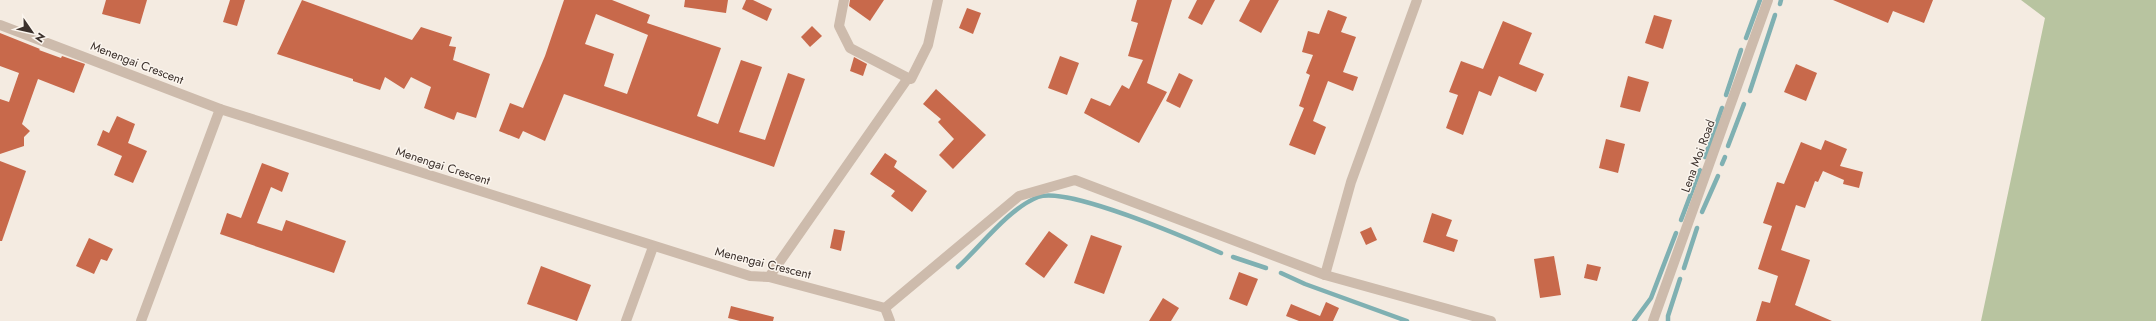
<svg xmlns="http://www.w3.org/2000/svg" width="2156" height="321" font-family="Jost,sans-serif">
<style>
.green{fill:#b8c4a0}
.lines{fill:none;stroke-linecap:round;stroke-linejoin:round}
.stream{stroke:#7fb0b2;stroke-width:4.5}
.building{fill:#c8694b;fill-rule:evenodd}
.minor{stroke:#cdbbac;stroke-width:10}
.labels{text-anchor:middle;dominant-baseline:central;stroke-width:3;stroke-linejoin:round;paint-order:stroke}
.street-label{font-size:12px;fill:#3b302b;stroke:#fbf5ee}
</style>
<rect width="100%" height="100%" fill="#f4ebe1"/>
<polygon class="green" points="2021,0 2156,0 2156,321 1981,321 2045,18"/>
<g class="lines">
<g class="stream">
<polyline points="1780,4 1781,0"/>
<polyline points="1746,38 1760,0"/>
<polyline points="1750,91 1775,15"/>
<polyline points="1726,95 1741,50"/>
<polyline points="1728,146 1744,104"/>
<polyline points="1705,157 1722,108"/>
<polyline points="1722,164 1725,157"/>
<polyline points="1702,212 1718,176"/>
<polyline points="1681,220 1700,170"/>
<polyline points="1233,257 1266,268"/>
<path d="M958 267C981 246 1008 209 1038 197 1067 186 1189 239 1221 253"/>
<polyline points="1684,268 1697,228"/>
<polyline points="1281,273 1305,284 1407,321"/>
<polyline points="1634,321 1651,298 1676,233"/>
<polyline points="1668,321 1668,316 1680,279"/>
</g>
</g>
<g class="building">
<polygon points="106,0 147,0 140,24 102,14"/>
<polygon points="230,0 245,0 237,26 223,22"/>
<polygon points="302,0 412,40 421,27 452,37 449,46 456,47 453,60 490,74 476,118 457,112 454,120 424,108 431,87 411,77 404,89 385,77 380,90 353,81 353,79 277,54"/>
<path d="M564 0H612L650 15 647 23 721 48 697 116 718 124 741 60 762 67 739 132 765 140 788 73 805 79 774 167 564 94 545 141 523 131 519 139 499 131 510 103 523 108 545 56ZM596 14 648 35 627 94 604 86 614 54 585 44Z"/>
<polygon points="685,0 728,0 726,13 684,7"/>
<polygon points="746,0 753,0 772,9 767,21 742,9"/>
<polygon points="850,0 884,0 870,21 849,6"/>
<polygon points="1137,0 1172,0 1147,83 1167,92 1139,143 1084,113 1091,98 1110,106 1122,85 1129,89 1143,60 1128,56 1138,23 1131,21"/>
<polygon points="1197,0 1215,0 1202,25 1188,18"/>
<polygon points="1250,0 1279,0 1261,33 1239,21"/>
<polygon points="1833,0 1933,0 1924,23 1893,11 1888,23"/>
<polygon points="967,8 981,13 973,34 959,28"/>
<polygon points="1328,10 1347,17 1341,32 1356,37 1343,72 1358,77 1353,91 1328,81 1313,121 1326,127 1315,155 1289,145 1304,108 1299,106 1310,75 1306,73 1313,55 1302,52 1308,31 1319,34"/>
<polygon points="1654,15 1672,20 1663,49 1645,43"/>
<polygon points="1503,21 1532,33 1519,64 1544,74 1536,92 1499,76 1491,96 1479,91 1463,135 1446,128 1458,95 1449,92 1461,61 1483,69"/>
<polygon points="812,26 822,36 810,47 801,37"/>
<polygon points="0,33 40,49 39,50 61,58 62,56 85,64 74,93 38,79 22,124 30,131 24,137 24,146 0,154 0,99 9,102 19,73 0,66"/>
<polygon points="1060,56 1079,63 1067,95 1048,88"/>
<polygon points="854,57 867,64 863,76 850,71"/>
<polygon points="1796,64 1817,73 1806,101 1784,92"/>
<polygon points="1179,73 1193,80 1180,108 1166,101"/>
<polygon points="1628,76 1649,82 1640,112 1620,107"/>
<polygon points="936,89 986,135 953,169 939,155 954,139 938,122 941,119 923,104"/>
<polygon points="117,116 135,124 128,143 147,151 133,183 114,175 122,156 97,145 103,130 109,133"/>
<polygon points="1606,139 1625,144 1618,173 1599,168"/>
<polygon points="1825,140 1847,149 1840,166 1863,172 1859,188 1843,184 1844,180 1823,171 1818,182 1815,181 1805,208 1796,205 1781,250 1810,260 1795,305 1832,321 1756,321 1762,301 1770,303 1778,276 1758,269 1772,226 1763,223 1777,182 1784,184 1801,142 1821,150"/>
<polygon points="885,153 897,161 894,167 927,191 912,212 891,196 895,191 870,174"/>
<polygon points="0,161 26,171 2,241 0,241"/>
<polygon points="262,163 289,173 282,192 271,187 257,223 282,231 286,220 346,241 334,273 220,234 227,213 241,218"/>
<polygon points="1432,213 1452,220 1446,236 1458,240 1454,252 1423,242"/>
<polygon points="1371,227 1377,240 1366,245 1360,232"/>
<polygon points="834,229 845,231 841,251 830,248"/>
<polygon points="1049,231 1068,245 1044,278 1025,264"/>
<polygon points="1091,235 1122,246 1104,294 1074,283"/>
<polygon points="89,238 113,249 107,261 101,259 94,274 76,266"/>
<polygon points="1554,256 1561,295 1540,298 1534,259"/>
<polygon points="1587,264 1601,267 1597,281 1584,278"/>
<polygon points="541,266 591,285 577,321 527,304"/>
<polygon points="1239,272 1258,279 1247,306 1229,299"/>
<polygon points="1163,298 1179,308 1171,321 1149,321"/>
<polygon points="1326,302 1339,308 1333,321 1299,321 1286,316 1291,304 1320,316"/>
<polygon points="731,306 774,317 773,321 740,321 728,318"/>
</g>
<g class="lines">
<g class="minor">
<polyline points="844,0 839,26 850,48 908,78"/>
<polyline points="0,25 220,109 750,276 769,277 885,308"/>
<polyline points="1325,275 1351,182 1417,0"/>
<polyline points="769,277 908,78 911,79 928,45 938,0"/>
<polyline points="885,308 1019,196 1075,180 1325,275 1491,321"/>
<polyline points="885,308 890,321"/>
<polyline points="141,321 220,109"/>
<polyline points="626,321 653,247"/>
<polyline points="1653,321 1768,0"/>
</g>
</g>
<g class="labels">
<g class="street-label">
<text transform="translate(137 63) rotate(21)">Menengai Crescent</text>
<text transform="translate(1698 156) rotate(-70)">Lena Moi Road</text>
<text transform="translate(443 166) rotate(18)">Menengai Crescent</text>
<text transform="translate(763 263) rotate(14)">Menengai Crescent</text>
</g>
</g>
<g transform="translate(32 32) rotate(124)" stroke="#fbf5ee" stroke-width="3" paint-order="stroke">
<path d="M0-3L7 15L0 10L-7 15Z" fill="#3b302b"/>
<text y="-6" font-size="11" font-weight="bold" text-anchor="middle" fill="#3b302b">N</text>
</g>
</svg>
